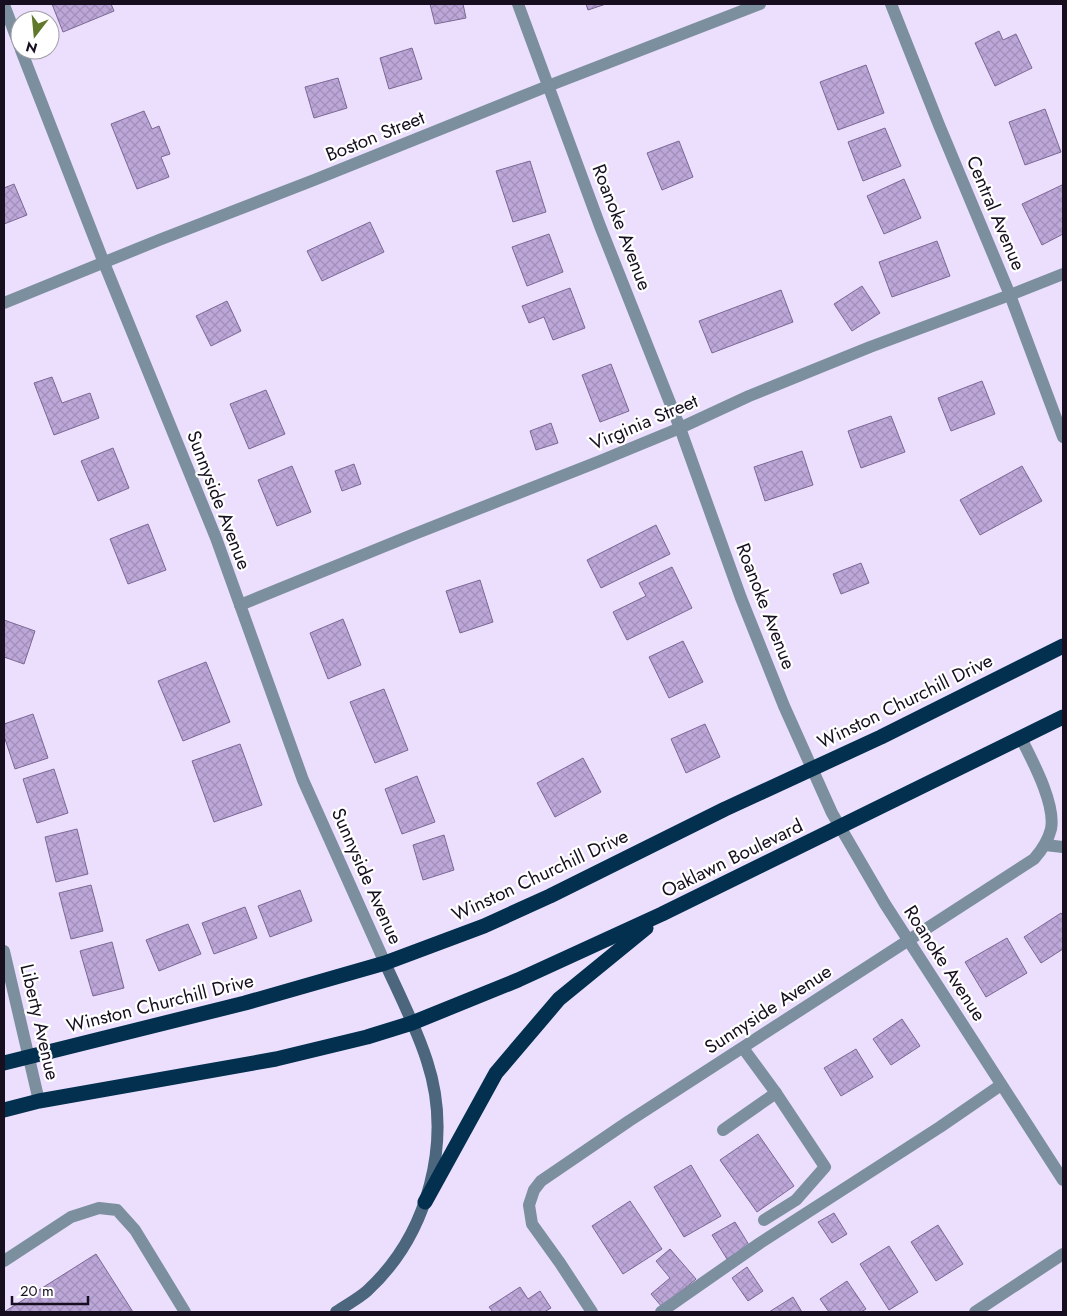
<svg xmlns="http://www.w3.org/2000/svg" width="1067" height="1316" font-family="Jost,sans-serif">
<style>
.building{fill:url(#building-cross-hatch);stroke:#7c6894}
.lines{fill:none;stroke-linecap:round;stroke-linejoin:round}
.lane{stroke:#7c8f9f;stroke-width:12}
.street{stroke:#7c8f9f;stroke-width:12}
.secondary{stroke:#4b667d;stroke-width:12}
.highway{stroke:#02304e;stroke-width:15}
.labels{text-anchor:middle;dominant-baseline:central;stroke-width:4.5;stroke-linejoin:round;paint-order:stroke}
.street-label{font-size:19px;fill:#170f20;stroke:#fff}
</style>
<defs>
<pattern id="building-cross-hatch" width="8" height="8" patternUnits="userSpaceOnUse" patternTransform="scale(1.25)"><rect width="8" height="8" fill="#bca7d8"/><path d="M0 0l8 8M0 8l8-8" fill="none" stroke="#a18fb9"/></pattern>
</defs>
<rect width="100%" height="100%" fill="#ebdffd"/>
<g class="building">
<polygon points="52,4 111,4 114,11 63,32"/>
<polygon points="430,4 463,4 466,18 435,24"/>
<polygon points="586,4 606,4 588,10"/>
<polygon points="999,31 1003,40 1016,34 1032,68 995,86 975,43"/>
<polygon points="412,48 422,79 389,89 380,58"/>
<polygon points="866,65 884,113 838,130 820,82"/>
<polygon points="338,78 347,108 314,118 305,87"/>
<polygon points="1045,109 1061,152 1025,165 1009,122"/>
<polygon points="144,111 152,129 159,126 170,154 161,157 169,177 137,189 111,124"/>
<polygon points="885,128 901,166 863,181 848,142"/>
<polygon points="679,141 693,177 662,190 647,153"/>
<polygon points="530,161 546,212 513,222 496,171"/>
<polygon points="904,179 921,218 884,234 867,196"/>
<polygon points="14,184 27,215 4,224 4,188"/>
<polygon points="1062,185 1063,188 1063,234 1042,245 1022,204"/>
<polygon points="370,222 384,252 322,281 307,251"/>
<polygon points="549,234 563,272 527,286 512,247"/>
<polygon points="937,241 950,276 892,297 879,262"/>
<polygon points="862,286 880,313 852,331 834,304"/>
<polygon points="570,288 585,328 553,340 544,317 529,323 522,306"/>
<polygon points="781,290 793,322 712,353 699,321"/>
<polygon points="227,301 241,331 211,346 196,316"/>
<polygon points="611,364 629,411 600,422 582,375"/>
<polygon points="52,377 62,403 90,393 99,418 54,435 34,383"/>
<polygon points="982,381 995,414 951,431 938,398"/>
<polygon points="266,390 285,434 249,449 230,404"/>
<polygon points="891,416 905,452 861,468 848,431"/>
<polygon points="551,423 558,443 536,450 530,431"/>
<polygon points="113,448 129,488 98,501 81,461"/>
<polygon points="802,451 813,485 765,501 754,467"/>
<polygon points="354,464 361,484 342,491 335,471"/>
<polygon points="292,466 311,512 277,526 258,480"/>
<polygon points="1022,466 1042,501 980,535 960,500"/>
<polygon points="148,524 166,570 128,584 110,539"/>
<polygon points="656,525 670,554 601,588 587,560"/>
<polygon points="861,563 869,583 841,594 833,574"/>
<polygon points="672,567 692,608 627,640 613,612 646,596 639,583"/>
<polygon points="480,580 493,622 460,633 446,591"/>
<polygon points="343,619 361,665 328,679 310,633"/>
<polygon points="4,620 35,631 24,664 4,657"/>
<polygon points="683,641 703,682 669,698 649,657"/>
<polygon points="206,662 230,722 183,741 158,681"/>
<polygon points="384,689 408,750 375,763 350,702"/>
<polygon points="33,714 48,758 15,769 4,736 4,724"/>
<polygon points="705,724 720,757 686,773 671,739"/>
<polygon points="240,744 262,805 214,822 192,761"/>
<polygon points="583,758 601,792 555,817 537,783"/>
<polygon points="54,769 68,813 37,823 23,779"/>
<polygon points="417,776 435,822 402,834 385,789"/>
<polygon points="77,829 88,874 56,882 45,837"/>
<polygon points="444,835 454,870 423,880 413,845"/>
<polygon points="91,885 103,931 71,939 59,893"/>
<polygon points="300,890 312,921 270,937 258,906"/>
<polygon points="245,907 257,938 214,954 202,923"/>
<polygon points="1061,913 1063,916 1063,949 1041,963 1024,937"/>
<polygon points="188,924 201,954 159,971 146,940"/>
<polygon points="1007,938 1027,973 986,997 965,962"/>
<polygon points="112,942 124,988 93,996 80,951"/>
<polygon points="902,1019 920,1046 891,1065 873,1039"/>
<polygon points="856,1049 873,1077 841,1096 824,1068"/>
<polygon points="758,1134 794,1186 757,1212 720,1160"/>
<polygon points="691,1165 721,1216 684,1237 654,1187"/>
<polygon points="630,1201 662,1249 623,1274 592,1226"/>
<polygon points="834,1213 847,1234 832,1243 818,1222"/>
<polygon points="735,1222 749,1245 727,1259 712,1235"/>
<polygon points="938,1225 963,1264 936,1281 911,1242"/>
<polygon points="889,1246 918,1292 889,1310 860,1264"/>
<polygon points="670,1249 696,1279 662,1307 651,1294 670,1278 656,1261"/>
<polygon points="96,1254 133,1312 4,1312"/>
<polygon points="747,1267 763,1291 748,1301 732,1278"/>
<polygon points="847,1281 866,1309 861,1312 829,1312 820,1299"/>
<polygon points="520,1287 528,1299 540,1291 551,1308 544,1312 493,1312 489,1307"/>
<polygon points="793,1297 802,1312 769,1312"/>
</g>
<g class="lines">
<g class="lane">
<polyline points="1045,845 1063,847"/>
<polyline points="743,1048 776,1093"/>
<polyline points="723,1130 776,1093 825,1167 796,1200 764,1220"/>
<polyline points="4,1261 71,1217 99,1208 117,1210 135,1230 185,1312"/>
<polyline points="661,1312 760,1243 940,1127 1001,1085"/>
</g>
<g class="street">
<polyline points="518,4 600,226 680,428 741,598 784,706 832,813 885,904 1063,1180"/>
<polyline points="891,4 939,125 1010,295 1063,437"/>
<polyline points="4,5 20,47"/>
<polyline points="21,50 104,263 216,538 303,780 385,963"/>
<polyline points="4,303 159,240 314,180 548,86 760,4"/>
<polyline points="240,605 412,535 600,461 680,428 749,396 870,347 1010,295 1063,274"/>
<polyline points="4,951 39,1101"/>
<path d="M592 1312 560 1263 532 1224 529 1205 534 1190 541 1181 629 1121 1034 859C1042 850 1048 841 1051 829 1056 804 1032 760 1021 738"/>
<polyline points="975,1312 1063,1254"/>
</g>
<path class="secondary" d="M336 1312C346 1305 358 1299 367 1291 429 1234 453 1140 427 1061 417 1029 399 994 385 963"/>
<g class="highway">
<polyline points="4,1063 245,1003 385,963 484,926 550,896 725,809 881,737 1063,646"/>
<polyline points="4,1110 39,1101 276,1059 367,1037 412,1023 518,980 662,914 1063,717"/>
<polyline points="425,1202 496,1073 559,999 646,928"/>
</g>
</g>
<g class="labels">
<g class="street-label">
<text transform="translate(375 136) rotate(-22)">Boston Street</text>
<text transform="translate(996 213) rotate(67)">Central Avenue</text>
<text transform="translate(622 227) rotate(69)">Roanoke Avenue</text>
<text transform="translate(644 422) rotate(-23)">Virginia Street</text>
<text transform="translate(219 500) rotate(69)">Sunnyside Avenue</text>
<text transform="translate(766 606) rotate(69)">Roanoke Avenue</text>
<text transform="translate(905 701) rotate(-26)">Winston Churchill Drive</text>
<text transform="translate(732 858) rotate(-26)">Oaklawn Boulevard</text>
<text transform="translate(540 875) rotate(-25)">Winston Churchill Drive</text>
<text transform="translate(367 876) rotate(66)">Sunnyside Avenue</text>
<text transform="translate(945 963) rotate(57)">Roanoke Avenue</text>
<text transform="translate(160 1003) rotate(-14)">Winston Churchill Drive</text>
<text transform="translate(768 1009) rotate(-33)">Sunnyside Avenue</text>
<text transform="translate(40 1022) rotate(77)">Liberty Avenue</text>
</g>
</g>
<rect width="1067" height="1316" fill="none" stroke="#170f20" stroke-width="10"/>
<g transform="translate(35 35) rotate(196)"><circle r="24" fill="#ffffff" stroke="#a29fa6"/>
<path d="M0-4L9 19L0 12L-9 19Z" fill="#60782a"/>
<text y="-8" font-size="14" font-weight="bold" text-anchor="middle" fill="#170f20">N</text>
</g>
<path d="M12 1296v8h76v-8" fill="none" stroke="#170f20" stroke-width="2.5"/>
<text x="20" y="1296" font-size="15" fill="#170f20" stroke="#ffffff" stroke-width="4" paint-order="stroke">20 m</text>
</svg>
